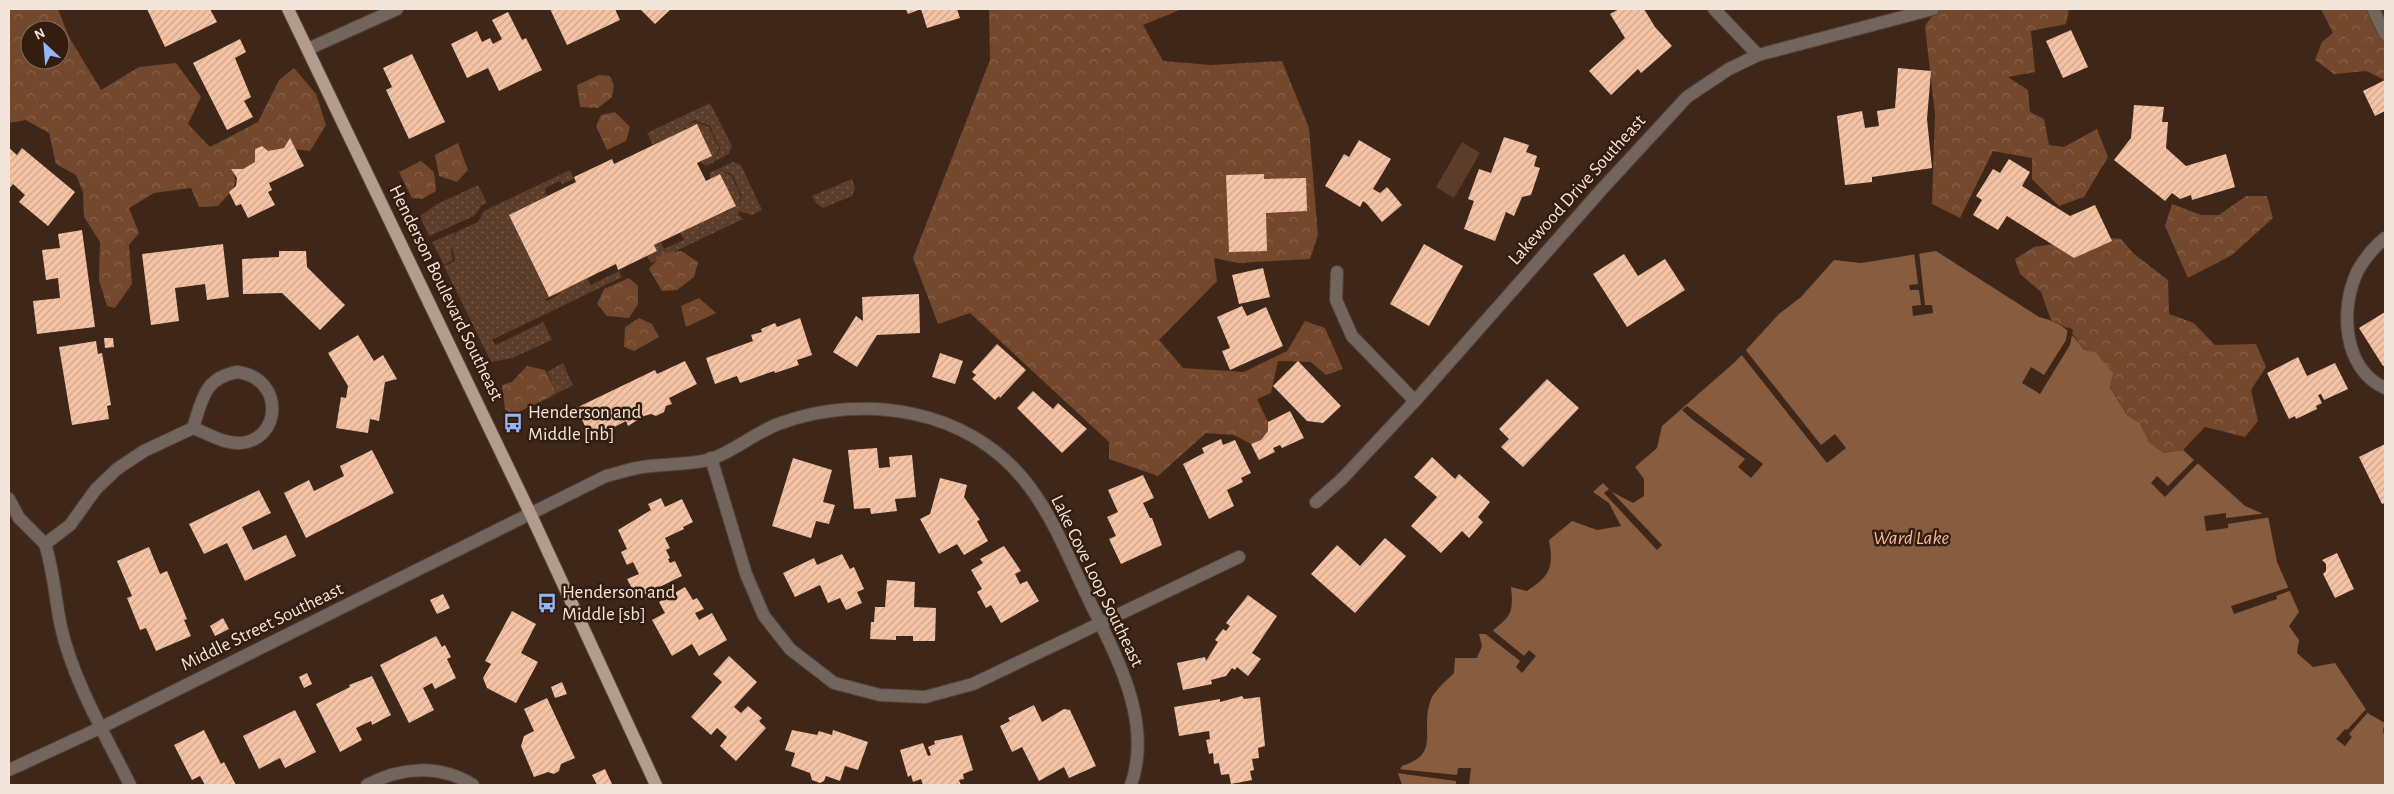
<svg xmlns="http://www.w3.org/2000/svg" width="2394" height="794" font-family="'Alegreya Sans',sans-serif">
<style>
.grass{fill:url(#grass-dots)}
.forest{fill:url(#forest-crowns);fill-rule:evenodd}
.pitch{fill:#5c3d2a}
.water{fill:#885c3f}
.pier{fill:#3e2719}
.building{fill:url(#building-hatch)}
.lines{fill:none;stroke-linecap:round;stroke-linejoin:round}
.minor-casing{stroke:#574234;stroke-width:14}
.major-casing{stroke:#574234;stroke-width:14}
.minor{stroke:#71655e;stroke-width:12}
.major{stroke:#b49c8d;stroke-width:12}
.labels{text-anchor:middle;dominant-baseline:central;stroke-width:5;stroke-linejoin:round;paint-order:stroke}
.street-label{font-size:19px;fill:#f4e5db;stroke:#331d0f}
.poi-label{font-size:19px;fill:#f4e5db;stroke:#331d0f;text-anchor:start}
.water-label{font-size:20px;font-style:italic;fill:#f8be9b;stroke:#331d0f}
</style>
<defs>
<pattern id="grass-dots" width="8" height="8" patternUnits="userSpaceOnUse" patternTransform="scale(1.25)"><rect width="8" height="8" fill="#5c3d2a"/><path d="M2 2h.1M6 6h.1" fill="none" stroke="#745948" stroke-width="1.8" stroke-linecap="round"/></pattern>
<pattern id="forest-crowns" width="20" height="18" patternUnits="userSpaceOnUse" patternTransform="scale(1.25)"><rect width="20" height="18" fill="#73482c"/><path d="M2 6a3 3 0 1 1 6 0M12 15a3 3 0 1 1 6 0" fill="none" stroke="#88624a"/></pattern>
<pattern id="building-hatch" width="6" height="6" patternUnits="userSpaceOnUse" patternTransform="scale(1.25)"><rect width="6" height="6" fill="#f6c3a4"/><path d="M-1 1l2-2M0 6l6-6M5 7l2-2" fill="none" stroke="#cba48c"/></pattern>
</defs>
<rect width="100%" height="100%" fill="#3e2719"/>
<g class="grass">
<polygon points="710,103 732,146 729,154 715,161 715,159 720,149 710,126 695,120 687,125 696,122 709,127 719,148 714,162 706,166 701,162 711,156 697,124 685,129 686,125 683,131 653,145 647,133"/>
<polygon points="733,162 741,165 762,210 752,215 739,211 738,215 743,219 651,263 647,256 657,251 654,245 661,242 664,249 684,240 680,233 721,213 732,212 723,213 736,206 720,174 710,179 710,173 717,169 731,175 741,196 737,210 742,196 732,174 718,169"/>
<path d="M570 170 574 179 562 184 560 181 545 188 546 193 541 196 546 194 548 196 509 215 548 296 570 286 569 290 545 299 547 301C563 293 572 285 587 278L591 285 619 271 622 277 492 340 496 345 543 322 552 340 512 358 491 362 444 266 455 261 452 246 456 232 478 222 484 211Z"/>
<polygon points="852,179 855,188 852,196 823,208 817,204 812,196"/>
<polygon points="478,185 487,203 482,205 474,216 429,236 420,216 437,204"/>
<polygon points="455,232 451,251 453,260 444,265 432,242"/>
<polygon points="563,363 573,385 550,397 555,389 547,372"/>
</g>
<g class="forest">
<path d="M9 9H58L69 37 101 90 139 67 176 63 201 97 188 124 210 147 258 122 279 80 294 68 316 94 326 125 310 151 284 148 268 151 262 146 256 149 255 162 243 169H231C242 186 229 193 218 206L199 207 191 188 154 193 129 208 139 233 129 245 132 284 115 308 107 306 99 280 100 242 84 217 83 192 76 175 56 164 49 133 26 120 9 123ZM30 30H60V60H30Z"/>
<polygon points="989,9 1182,9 1143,25 1163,61 1211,65 1282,61 1309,128 1318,235 1310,259 1238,263 1214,258 1217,281 1159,340 1183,368 1244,372 1287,351 1305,321 1325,328 1343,369 1326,375 1311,362 1278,361 1271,393 1257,399 1268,422 1268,431 1261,440 1251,444 1234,435 1206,433 1158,476 1109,459 1109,442 970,313 938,324 913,258 990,60"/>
<polygon points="1937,9 2069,9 2066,24 2031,31 2035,72 2008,77 2028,90 2030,112 2044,119 2049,145 2064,147 2097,129 2108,157 2084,197 2059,206 2032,179 2032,158 1993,151 1960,218 1932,204 1935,115 1925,26"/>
<polygon points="2321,9 2382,9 2385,20 2385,80 2366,71 2334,74 2315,60 2322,42 2333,33"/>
<polygon points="599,75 610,76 614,85 612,97 598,108 580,107 577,85"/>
<polygon points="615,112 630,127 626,141 607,150 596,126 601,115"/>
<polygon points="458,143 468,170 457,182 439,176 435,155"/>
<polygon points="421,161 434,172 436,191 422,199 412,198 399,172"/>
<polygon points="2246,196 2267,196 2273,218 2232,255 2188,278 2165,226 2172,204 2201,215 2219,215"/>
<polygon points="2100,237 2121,239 2134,254 2168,280 2169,314 2194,323 2215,345 2256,344 2266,367 2251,390 2258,421 2245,437 2205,427 2183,450 2164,453 2149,442 2140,423 2127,415 2110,386 2069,329 2051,320 2041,292 2020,274 2015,259 2034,247"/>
<polygon points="681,251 698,262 694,277 677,290 662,291 649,269 663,253"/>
<polygon points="629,278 638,286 638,304 629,318 607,316 597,304 604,289"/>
<polygon points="699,298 716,313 686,327 681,306"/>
<polygon points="639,318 652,324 659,337 634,351 624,347 625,327"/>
<polygon points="527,366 545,370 555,390 550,397 512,415 505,409 502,385 512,382"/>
</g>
<polygon class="pitch" points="1462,142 1480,153 1454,198 1436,187"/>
<path class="water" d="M1936 251 2039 317C2063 323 2070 331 2084 350L2096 353 2113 373 2110 387 2127 415 2140 423 2149 442 2164 453 2183 450 2245 506 2268 516 2277 562 2299 612 2289 626 2299 640 2297 653 2313 667 2335 663 2369 714 2385 723 2383 730 2385 740V785H1402L1398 773 1402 766C1442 753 1419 732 1431 699 1435 690 1447 680 1454 673L1455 658H1477L1482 646 1479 634H1488C1510 617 1514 615 1511 587L1527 591C1550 576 1554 568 1549 540L1572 521 1597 530 1621 526 1609 503 1593 492 1603 483 1612 492 1633 503 1644 496V479L1635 467 1657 448 1662 426 1736 361 1779 314 1801 297 1834 260 1861 263Z"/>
<g class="pier">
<polygon points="1914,252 1919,252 1925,305 1932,305 1933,313 1913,316 1912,306 1921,305 1919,290 1910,290 1909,285 1918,284"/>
<polygon points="2068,327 2073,330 2070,345 2040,394 2022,383 2031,367 2044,375 2066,340"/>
<polygon points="1744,348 1821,445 1835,434 1846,448 1827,463 1740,353"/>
<polygon points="1687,406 1763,464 1751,478 1738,467 1745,459 1692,419 1682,410"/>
<polygon points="2196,458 2200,461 2165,497 2151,483 2157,476 2168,486"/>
<polygon points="1609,489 1662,545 1657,550 1604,493"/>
<polygon points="2226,513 2226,518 2268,513 2271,517 2228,524 2228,528 2206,531 2204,516"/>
<polygon points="2290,587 2292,590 2276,596 2277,599 2234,614 2231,606"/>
<polygon points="1491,629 1524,656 1529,650 1536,656 1522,673 1516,667 1520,661 1483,632"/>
<polygon points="2368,707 2370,710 2349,734 2352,737 2345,746 2336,739 2345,729 2347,730"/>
<polygon points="1458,768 1471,768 1469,785 1456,785 1456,781 1396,773 1398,769 1457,775"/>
</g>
<g class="building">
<polygon points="147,9 210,9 217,22 165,47"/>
<polygon points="550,9 615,9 620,20 567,45"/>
<polygon points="640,9 671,9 655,24"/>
<polygon points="906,9 957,9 960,18 927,28 921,9 908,14"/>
<polygon points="1619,9 1644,9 1655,27 1672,46 1641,73 1638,69 1611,95 1589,71 1625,38 1610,14"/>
<polygon points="508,12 522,40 526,38 542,70 499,91 488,68 467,78 451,44 477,31 482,42 490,38 493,44 502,39 492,20"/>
<polygon points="2071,30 2088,67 2063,78 2046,41"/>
<polygon points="240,39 246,52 235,58 251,97 244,101 253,117 227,130 193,63"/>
<polygon points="412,54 445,122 409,139 386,90 392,87 383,68"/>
<polygon points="1898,68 1931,71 1927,119 1932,168 1872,177 1872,182 1845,185 1837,116 1862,111 1865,128 1879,126 1877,111 1895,108"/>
<polygon points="2385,80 2385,111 2375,116 2363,91"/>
<polygon points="2134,105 2164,107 2162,122 2168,122 2166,148 2186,166 2226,154 2235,187 2192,200 2191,195 2180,199 2172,193 2165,201 2114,160 2131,138"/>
<polygon points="697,124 712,156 697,163 706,181 720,174 736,206 654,245 657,251 618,270 616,264 549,297 509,215 576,182 574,177 612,159 614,164"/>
<polygon points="1504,137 1529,145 1526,152 1537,156 1534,166 1540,168 1531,195 1522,197 1514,216 1506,212 1495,241 1464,229 1474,201 1468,199 1479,169 1491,173"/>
<polygon points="290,138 304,166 269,183 272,190 268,192 275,205 248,218 241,204 236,206 229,192 236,186 237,178 231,169 243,169 255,162 255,149 262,146 268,151 284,148"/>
<polygon points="1359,140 1391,159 1373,189 1380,193 1387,187 1402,205 1382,222 1367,204 1363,201 1360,207 1325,186 1344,154 1349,157"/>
<polygon points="9,148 17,155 22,148 75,192 48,226 19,202 25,195 13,184 9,189"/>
<polygon points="2009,159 2030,172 2022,186 2070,216 2095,205 2112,241 2074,258 2007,216 1998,230 1973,215 1982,200 1976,196 1993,169 2000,173"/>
<polygon points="1264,174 1264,179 1306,178 1307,211 1266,213 1267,251 1229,252 1226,175"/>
<polygon points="82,230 95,327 37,334 33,301 60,298 58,278 46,280 42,250 60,248 58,234"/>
<polygon points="223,244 229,297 207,300 205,284 175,288 179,321 151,325 142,254"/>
<polygon points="1424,244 1463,266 1429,326 1390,304"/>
<polygon points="279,251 306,251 307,267 345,305 320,330 282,293 243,294 242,259 279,257"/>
<polygon points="1624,254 1638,276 1665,259 1685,290 1627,327 1593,274"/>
<polygon points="1263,268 1270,297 1239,304 1232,275"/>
<polygon points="919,294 920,333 877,335 857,367 833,352 856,316 863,321 862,297"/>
<polygon points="1242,306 1247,316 1266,307 1283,346 1230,370 1222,351 1230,348 1217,317"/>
<polygon points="2385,312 2385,365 2383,366 2359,328"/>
<polygon points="800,318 812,355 797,360 799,365 775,373 774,371 740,383 737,376 715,384 706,358 753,341 751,335 762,332 761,329 775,323 777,327"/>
<polygon points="358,335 374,361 383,355 397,379 385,382 379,421 370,419 368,433 336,428 341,397 346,398 348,386 328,353"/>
<polygon points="104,338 113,338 114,347 105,348"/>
<polygon points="96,341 98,354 102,353 111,405 107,406 109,419 72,425 59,347"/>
<polygon points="997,344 1026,370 1000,398 999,396 995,400 972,379 976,375 972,372"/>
<polygon points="940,353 963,361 955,384 932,377"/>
<polygon points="2298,357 2307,376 2335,363 2348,389 2324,400 2321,394 2318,395 2322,403 2316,406 2317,409 2296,419 2295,416 2289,419 2267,373"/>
<polygon points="685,361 697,384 669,398 672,404 666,406 664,412 656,416 651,414 644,416 628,426 626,421 603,433 601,428 589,434 576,408 655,370 657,374"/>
<polygon points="1298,361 1341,406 1323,423 1307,421 1273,386"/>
<polygon points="1547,379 1579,408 1523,467 1501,447 1509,439 1499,429"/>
<polygon points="1033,391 1053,409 1058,403 1087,429 1062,453 1017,408"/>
<polygon points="1290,411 1304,438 1282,448 1280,445 1273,448 1275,452 1259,460 1251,444 1261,440 1268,431 1268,422"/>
<polygon points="1221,439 1223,445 1235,440 1251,473 1241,478 1243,482 1227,490 1234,506 1209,519 1183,464 1204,453 1202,448"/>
<polygon points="2385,444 2385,503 2382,504 2359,457"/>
<polygon points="877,448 879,468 890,467 889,457 912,455 916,497 895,499 897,511 871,514 870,508 854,509 848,450"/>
<polygon points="372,450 394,493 306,538 284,493 309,480 314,491 344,476 340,466"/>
<polygon points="1432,457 1455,479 1459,474 1490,502 1478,517 1483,522 1469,538 1462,531 1441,553 1411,526 1437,497 1414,477"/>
<polygon points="793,458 832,470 823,502 835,505 829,524 816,521 811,538 772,526"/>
<polygon points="1143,475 1154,498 1143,503 1150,518 1152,518 1162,545 1121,564 1109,539 1116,536 1107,517 1118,512 1108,490"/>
<polygon points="940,478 967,485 964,497 980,520 977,521 988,541 964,555 957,544 939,554 920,519 930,514"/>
<polygon points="259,490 271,513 242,527 253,550 286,535 296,556 245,581 227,543 204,554 189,524"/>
<polygon points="661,498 665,507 682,499 693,522 683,527 684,529 665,538 670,548 666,550 670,558 668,559 670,563 675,561 682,576 637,598 627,579 639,574 633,562 627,565 621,552 627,549 618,530 651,510 648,504"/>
<polygon points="1385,538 1406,556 1355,613 1311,574 1337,545 1360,566"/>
<polygon points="1004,546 1021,571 1015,574 1020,584 1027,581 1039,601 1001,623 991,605 986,608 977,592 982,589 971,570 983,563 980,559"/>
<polygon points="149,547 160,574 167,571 187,619 184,620 191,636 156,651 146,628 140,630 127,598 132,596 117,561"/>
<polygon points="2337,553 2354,589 2335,598 2323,574 2326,571 2326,564 2322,560"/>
<polygon points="842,554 850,569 854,567 864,589 857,592 862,603 846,610 840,598 828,603 820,585 795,597 783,573 814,558 817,565"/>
<polygon points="887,580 915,582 914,607 936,608 935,641 913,641 913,636 896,636 896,640 870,639 871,622 874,622 875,607 885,607"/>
<polygon points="685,587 693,600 697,598 704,609 695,613 699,620 712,613 727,640 699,656 692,644 672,656 652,620 665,613 659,602"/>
<polygon points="443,594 450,608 437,614 430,600"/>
<polygon points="1248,595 1277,616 1252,653 1261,659 1248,676 1237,667 1235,670 1232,668 1226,676 1211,680 1212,684 1183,690 1177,663 1205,657 1206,661 1218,642 1215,640 1223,629 1226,631 1230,626 1226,623"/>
<polygon points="512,611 536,624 521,653 538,662 516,703 487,688 483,678 491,664 485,661"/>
<polygon points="223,618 229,629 215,636 210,626"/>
<polygon points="436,636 442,647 445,645 451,657 447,659 456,678 435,689 432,683 423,688 434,710 409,723 380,665"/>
<polygon points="729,656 757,682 734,707 741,713 748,706 762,718 759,721 766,728 736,761 720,746 727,737 717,728 711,735 691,717 722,682 713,674"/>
<polygon points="307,673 312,684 304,688 299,677"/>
<polygon points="372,676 391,715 372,725 371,721 356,728 362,740 340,752 316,704 350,687 349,685"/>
<polygon points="562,682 567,694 555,698 551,687"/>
<polygon points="1242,696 1244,699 1260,697 1265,746 1258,748 1259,758 1252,759 1254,770 1250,771 1252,780 1231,784 1229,774 1221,775 1219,763 1214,764 1213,753 1209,754 1206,740 1210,739 1209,731 1179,736 1174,707 1220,699 1220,702"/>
<polygon points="547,698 575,758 561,764 559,771 554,774 548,772 534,777 521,746 524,736 534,731 524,709"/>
<polygon points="1034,705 1042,722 1064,709 1070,710 1096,766 1069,778 1064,767 1039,781 1022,747 1012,752 1000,726 1010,721 1008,718"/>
<polygon points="295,710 316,752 285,768 280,758 259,769 243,736"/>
<polygon points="204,730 221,764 224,762 236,785 205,785 200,776 192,780 174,745"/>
<polygon points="792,730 817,735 819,731 832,735 833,730 868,742 858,770 845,766 840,781 826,776 824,781 820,783 812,780 810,773 791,766 795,753 785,750"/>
<polygon points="962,735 973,770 963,774 964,779 959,780 961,785 923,785 921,779 913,782 911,775 908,777 900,750 923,743 928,756 931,755 928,747 935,744 934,741"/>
<polygon points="605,769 612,784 597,785 592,775"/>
</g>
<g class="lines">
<defs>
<g id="minor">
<polyline points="1714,9 1758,55"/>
<polyline points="2373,9 2385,34"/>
<polyline points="308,49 397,9"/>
<path d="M2385 238C2374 247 2365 258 2358 270 2339 309 2343 369 2385 388"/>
<polyline points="1337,272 1336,300 1352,336 1415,401"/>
<path d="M237 372C285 378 282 440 240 443 224 444 207 433 193 428 202 400 204 378 237 372Z"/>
<polyline points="711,458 746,574 764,616 790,649 834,683 880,695 925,697 973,684 1239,557"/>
<polyline points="9,499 19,518 45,544"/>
<polyline points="1316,502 1342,479 1415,401 1603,188 1687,97 1729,69 1758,55 1933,9"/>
<path d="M9 770 102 727 606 476C616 474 626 470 637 468 661 463 687 466 711 459 733 452 757 431 781 423 865 393 967 409 1025 481 1054 517 1070 562 1090 602 1117 658 1153 722 1131 785"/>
<path d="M130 785C105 734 74 683 61 627 55 599 54 572 45 544L70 525 96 489 117 469 144 451 193 428"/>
<path d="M367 785C400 767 440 764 473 785"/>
</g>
<polyline id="major" points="288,9 531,515 656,785"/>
</defs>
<use href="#minor" class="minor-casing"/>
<use href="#major" class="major-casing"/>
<use href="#minor" class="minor"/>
<use href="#major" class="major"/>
</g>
<defs>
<symbol id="bus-bare" viewBox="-9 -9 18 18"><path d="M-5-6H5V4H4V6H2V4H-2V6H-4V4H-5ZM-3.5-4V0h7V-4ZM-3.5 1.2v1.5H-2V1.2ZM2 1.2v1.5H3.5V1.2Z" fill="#93b7fd" stroke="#331d0f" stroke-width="2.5" paint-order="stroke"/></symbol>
</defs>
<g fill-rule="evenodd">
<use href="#bus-bare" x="499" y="409" width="28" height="28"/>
<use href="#bus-bare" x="533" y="589" width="28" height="28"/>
</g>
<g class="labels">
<g class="street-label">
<text transform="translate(1577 190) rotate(-48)">Lakewood Drive Southeast</text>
<text transform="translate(446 293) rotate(64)">Henderson Boulevard Southeast</text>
<text transform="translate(1097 581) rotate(64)">Lake Cove Loop Southeast</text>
<text transform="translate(262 627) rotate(-26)">Middle Street Southeast</text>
</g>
<g class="poi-label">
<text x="528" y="412">Henderson and<tspan x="528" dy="22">Middle [nb]</tspan></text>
<text x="562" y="592">Henderson and<tspan x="562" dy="22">Middle [sb]</tspan></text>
</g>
<g class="water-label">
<text x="1911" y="538">Ward Lake</text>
</g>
</g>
<rect width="2394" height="794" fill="none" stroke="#f4e5db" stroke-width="20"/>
<g transform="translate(45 45) rotate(334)"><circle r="24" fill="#331d0f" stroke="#806d61"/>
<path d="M0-4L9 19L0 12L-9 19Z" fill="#93b7fd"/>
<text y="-8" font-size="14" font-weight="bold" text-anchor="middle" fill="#f4e5db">N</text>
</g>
</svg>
